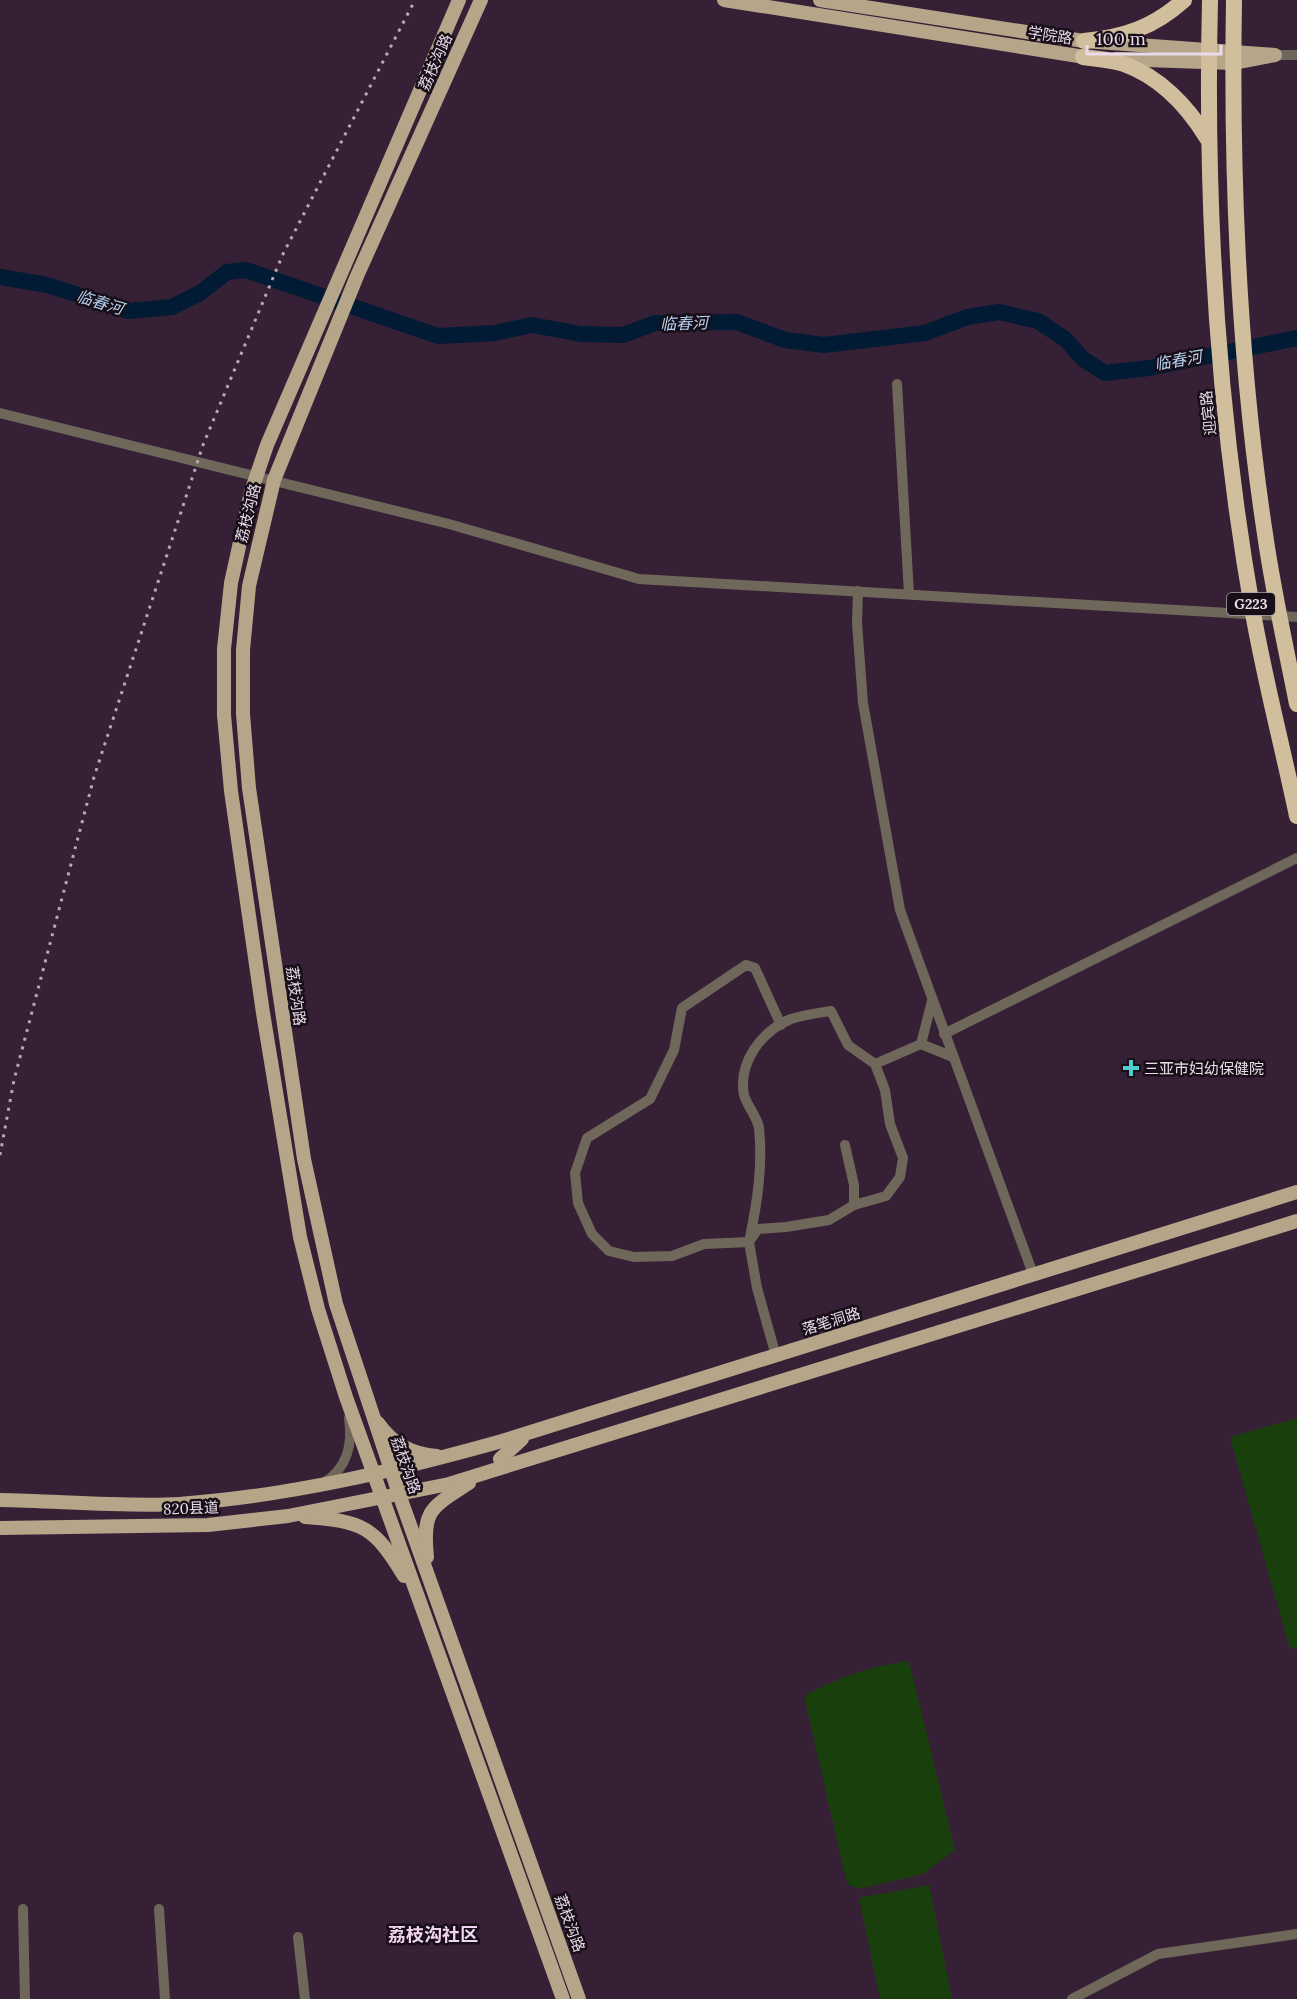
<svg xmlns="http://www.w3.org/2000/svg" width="1297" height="1999" font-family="Lora,'Noto Sans SC',serif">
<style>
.green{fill:#19400c}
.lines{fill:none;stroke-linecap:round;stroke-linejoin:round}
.river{stroke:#011b35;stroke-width:16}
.minor{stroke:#6f685a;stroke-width:10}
.major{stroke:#b5a68a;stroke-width:14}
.highway{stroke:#d1be9d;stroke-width:16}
.rail{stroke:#b8a7b8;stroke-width:3;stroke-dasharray:3 6;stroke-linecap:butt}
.poi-dot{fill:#51ccd1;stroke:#170e18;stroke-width:2}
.labels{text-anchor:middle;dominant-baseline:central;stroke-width:5;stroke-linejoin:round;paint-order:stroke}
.shield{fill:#170e18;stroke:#aa9eaa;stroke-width:1.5}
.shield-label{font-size:14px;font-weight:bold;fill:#e9dbe9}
.street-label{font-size:15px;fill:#e9dbe9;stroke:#170e18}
.poi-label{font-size:15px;fill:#e9dbe9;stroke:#170e18;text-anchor:start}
.water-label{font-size:16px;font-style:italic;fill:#b4d0ef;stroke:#170e18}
.quarter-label{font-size:18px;font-weight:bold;fill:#f1d4f1;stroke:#170e18}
</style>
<rect width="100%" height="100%" fill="#362036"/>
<g class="green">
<polygon points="1297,1418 1297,1647 1290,1649 1230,1437"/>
<path d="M909 1661 955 1850 923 1874 858 1889 847 1884 804 1696C839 1677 870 1666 909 1661Z"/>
<polygon points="929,1885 952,1999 880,1999 859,1898"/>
</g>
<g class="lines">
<polyline class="river" points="0,277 47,285 128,311 172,307 200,293 227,272 246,270 438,336 495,333 532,325 581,334 623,335 655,323 737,322 785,340 824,345 925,333 967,317 999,312 1038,321 1065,339 1083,359 1105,373 1149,368 1297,338"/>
<g class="minor">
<polyline points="1275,55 1297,55"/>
<polyline points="897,384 909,594"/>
<polyline points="0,413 449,524 639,579 1297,617"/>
<polyline points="858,591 857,623 863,703 900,910 1033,1274"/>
<polyline points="932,1001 921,1044 953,1057"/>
<path d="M781 1025 755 968 746 965 682 1008 674 1050 650 1099 587 1138 575 1173 578 1203 592 1234 609 1251 634 1257 672 1256 704 1244 749 1242C757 1204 763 1167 759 1128 757 1116 747 1106 744 1095 738 1063 761 1031 791 1019 803 1015 818 1013 831 1011L848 1045 875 1064 885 1090 890 1124 903 1158 900 1177 886 1196 854 1205"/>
<polyline points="944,1034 1297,858"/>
<polyline points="875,1064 921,1044"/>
<polyline points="776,1356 757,1288 749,1242 758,1229 786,1227 829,1220 854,1205 854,1185 845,1145"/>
<path d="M325 1482C347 1468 353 1444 349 1418"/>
<polyline points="23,1909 25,1999"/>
<polyline points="159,1909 165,1999"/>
<polyline points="298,1937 305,1999"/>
<polyline points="1072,1999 1158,1954 1297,1934"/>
</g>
<g class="major">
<polyline points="459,0 267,445 251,492 231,583 224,649 224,715 231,791 263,1013 300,1237 318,1309 346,1397 563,1999"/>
<polyline points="481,0 357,276 274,480 249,586 243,650 243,714 249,788 304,1159 336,1304 399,1494 579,1999"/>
<polyline points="724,0 1091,58"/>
<polyline points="820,0 1084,41 1275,55 1233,63 1116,59"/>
<path d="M378 1423C393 1444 411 1454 437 1456"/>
<polyline points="510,1464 502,1464 500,1459 522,1439"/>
<path d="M0 1500C58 1501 122 1507 179 1504 289 1496 395 1471 502 1441L1297 1192"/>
<path d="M305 1517C362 1521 374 1526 404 1576"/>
<polyline points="0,1528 208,1525 288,1516 449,1484 1297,1221"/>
<path d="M427 1557C422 1509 431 1508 469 1483"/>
</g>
<g class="highway">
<path d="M1210 0C1205 205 1217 410 1253 613 1265 681 1283 749 1297 816"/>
<path d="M1234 0C1231 179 1238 357 1265 534 1273 591 1286 648 1297 704"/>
<path d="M1084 41C1125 37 1154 27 1184 0"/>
<path d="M1083 57C1096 59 1112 60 1124 64 1160 77 1188 107 1207 138"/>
</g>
<polyline class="rail" points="0,1155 14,1080 94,777 203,445 283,254 415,0"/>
</g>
<path class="poi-dot" d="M1128 1059h6v6h6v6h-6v6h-6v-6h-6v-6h6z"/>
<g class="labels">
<rect class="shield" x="1227" y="593" width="48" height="22" rx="4.5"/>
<g class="shield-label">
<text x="1251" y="604">G223</text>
</g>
<g class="street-label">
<text transform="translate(1050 35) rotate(9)">学院路</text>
<text transform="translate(435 62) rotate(-66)">荔枝沟路</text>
<text transform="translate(1208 413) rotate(-96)">迎宾路</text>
<text transform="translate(248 513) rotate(-76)">荔枝沟路</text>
<text transform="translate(296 996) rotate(82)">荔枝沟路</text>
<text transform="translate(831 1321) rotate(-17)">落笔洞路</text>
<text transform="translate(406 1465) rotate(71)">荔枝沟路</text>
<text transform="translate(191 1508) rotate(-2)">820县道</text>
<text transform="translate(570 1923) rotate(70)">荔枝沟路</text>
</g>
<g class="poi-label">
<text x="1144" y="1068">三亚市妇幼保健院</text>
</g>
<g class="water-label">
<text transform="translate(100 302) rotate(17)">临春河</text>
<text transform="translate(684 323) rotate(-2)">临春河</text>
<text transform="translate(1178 360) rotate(-10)">临春河</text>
</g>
<g class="quarter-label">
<text x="433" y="1934">荔枝沟社区</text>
</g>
</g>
<path d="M1087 45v9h134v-9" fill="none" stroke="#e9dbe9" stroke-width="3"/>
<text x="1096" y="45" font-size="18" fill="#e9dbe9" stroke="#170e18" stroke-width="4.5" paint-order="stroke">100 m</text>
</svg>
